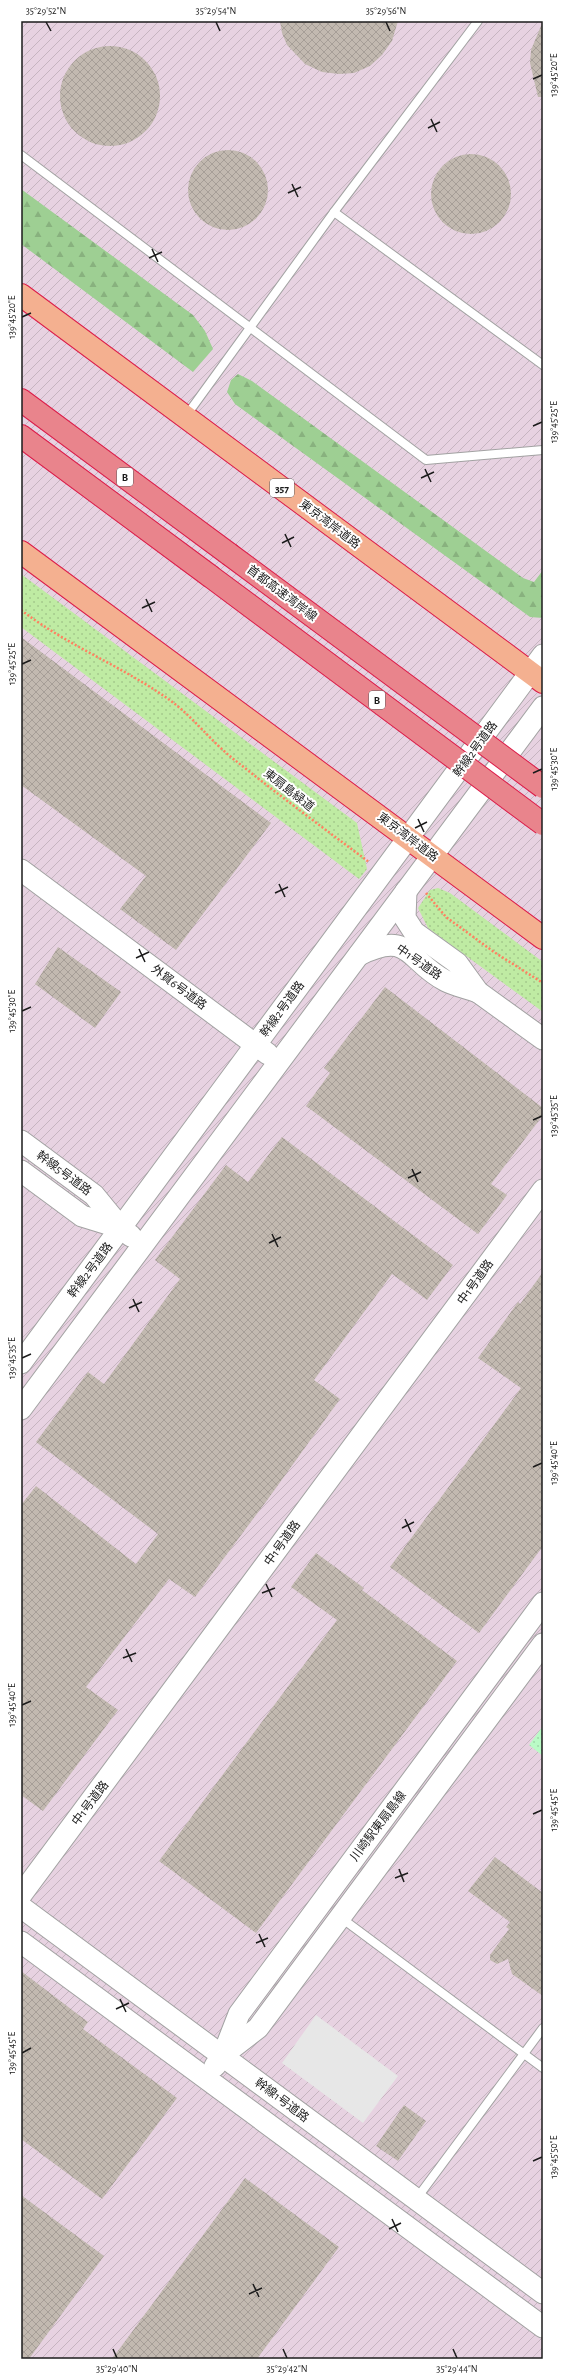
<svg xmlns="http://www.w3.org/2000/svg" width="564" height="2380" font-family="'Alegreya Sans','Noto Sans JP',sans-serif">
<style>
.industrial{fill:url(#industrial-furrows)}
.grass{fill:url(#grass-dots)}
.forest{fill:url(#forest-firs)}
.park{fill:url(#park-dots)}
.parking{fill:#e7e7e7}
.building{fill:url(#building-cross-hatch)}
.lines{fill:none;stroke-linecap:round;stroke-linejoin:round}
.service-casing{stroke:#a2a2a2;stroke-width:10}
.tertiary-casing{stroke:#a2a2a2;stroke-width:23}
.trunk-casing{stroke:#dc1d4a;stroke-width:24}
.motorway-casing{stroke:#dc1d4a;stroke-width:24}
.path{stroke:#ff8160;stroke-width:2.5;stroke-dasharray:2 2;stroke-linecap:butt}
.service{stroke:#fff;stroke-width:8}
.tertiary{stroke:#fff;stroke-width:21}
.trunk{stroke:#f4b090;stroke-width:22}
.motorway{stroke:#e9848c;stroke-width:22}
.motorway-bridge-casing{stroke:#dc1d4a;stroke-width:24;stroke-linecap:butt}
.motorway-bridge{stroke:#e9848c;stroke-width:22}
.ticks{fill:none;stroke:#1b1b1b;stroke-width:1.5}
.labels{text-anchor:middle;dominant-baseline:central;stroke-width:4;stroke-linejoin:round;paint-order:stroke}
.shield{fill:#fff;stroke:#5f5f5f;stroke-width:1}
.shield-label{font-size:11px;font-weight:bold;fill:#1b1b1b}
.street-label{font-size:12px;fill:#1b1b1b;stroke:#fff}
.neatline{fill:none;stroke:#1b1b1b;stroke-width:1.5}
.ticks-label{font-size:10px;text-anchor:middle;fill:#1b1b1b}
</style>
<defs>
<pattern id="industrial-furrows" width="10" height="10" patternUnits="userSpaceOnUse"><rect width="10" height="10" fill="#e7d2e1"/><path d="M-1 1l2-2M0 10L10 0M9 11l2-2" fill="none" stroke="#c6b4c0"/></pattern>
<pattern id="grass-dots" width="8" height="8" patternUnits="userSpaceOnUse"><rect width="8" height="8" fill="#bfeba3"/><path d="M2 2h.1M6 6h.1" fill="none" stroke="#a4c98c" stroke-width="1.8" stroke-linecap="round"/></pattern>
<pattern id="forest-firs" width="22" height="20" patternUnits="userSpaceOnUse"><rect width="22" height="20" fill="#9ecf93"/><path d="M5 1l3.5 6h-7zM16 11l3.5 6h-7z" fill="#88b17e"/></pattern>
<pattern id="park-dots" width="8" height="8" patternUnits="userSpaceOnUse"><rect width="8" height="8" fill="#bafbc6"/><path d="M2 2h.1M6 6h.1" fill="none" stroke="#9fd7aa" stroke-width="1.8" stroke-linecap="round"/></pattern>
<pattern id="building-cross-hatch" width="8" height="8" patternUnits="userSpaceOnUse"><rect width="8" height="8" fill="#c2b9b0"/><path d="M0 0l8 8M0 8l8-8" fill="none" stroke="#a69e97"/></pattern>
</defs>
<rect width="100%" height="100%" fill="#eeeae0"/>
<rect class="industrial" x="21" y="21" width="522" height="2338"/>
<g class="grass">
<polygon points="21,574 357,823 367,869 359,879 21,627"/>
<polygon points="438,888 450,893 543,962 543,1012 428,928 418,908 430,890"/>
</g>
<g class="forest">
<polygon points="21,189 193,315 205,331 213,349 193,372 21,244"/>
<polygon points="238,374 252,381 523,578 534,582 543,570 543,618 530,617 235,404 227,392 231,380"/>
</g>
<polygon class="park" points="543,1726 543,1756 529,1745"/>
<polygon class="parking" points="316,2015 398,2076 363,2123 282,2063"/>
<g class="building">
<polygon points="280,21 398,21 392,41 382,55 370,66 354,73 339,74 322,72 305,64 287,45 282,33"/>
<polygon points="543,21 543,97 538,97 530,63 531,50"/>
<circle cx="110" cy="96" r="50"/>
<circle cx="228" cy="190" r="40"/>
<circle cx="471" cy="194" r="40"/>
<polygon points="21,637 271,823 176,950 120,909 146,876 21,785"/>
<polygon points="58,947 121,992 95,1028 35,984"/>
<polygon points="385,987 543,1108 543,1115 491,1184 507,1195 478,1234 306,1106 330,1073 324,1068"/>
<polygon points="282,1137 453,1265 427,1300 392,1274 314,1380 340,1399 268,1499 195,1597 169,1579 86,1687 118,1710 43,1811 21,1795 21,1505 36,1486 136,1564 158,1534 36,1442 88,1372 104,1384 180,1279 155,1260 226,1165 248,1182"/>
<polygon points="543,1272 543,1546 479,1633 390,1567 521,1388 478,1358 518,1302 520,1304"/>
<polygon points="316,1553 364,1588 362,1590 457,1661 256,1933 159,1861 337,1620 291,1587"/>
<polygon points="495,1857 543,1893 543,1996 512,1974 508,1959 497,1964 490,1960 490,1955 509,1929 506,1927 510,1922 468,1891"/>
<polygon points="21,1971 88,2022 83,2029 177,2098 102,2199 21,2139"/>
<polygon points="404,2105 426,2121 398,2161 376,2146"/>
<polygon points="245,2178 339,2247 257,2359 112,2359"/>
<polygon points="21,2195 104,2256 29,2359 21,2359"/>
</g>
<g class="lines">
<defs>
<g id="service">
<polyline points="21,155 426,460 543,450"/>
<polyline points="334,212 543,365"/>
<polyline points="186,416 334,212 478,21"/>
<polyline points="340,1917 543,2068"/>
<polyline points="417,2198 543,2028"/>
</g>
<g id="tertiary">
<polyline points="21,870 268,1054"/>
<polyline points="406,891 405,918 414,932 457,963 478,992 543,1039"/>
<path d="M359 955C411 929 407 961 446 981 456 986 468 988 478 992"/>
<polyline points="21,1141 94,1195 121,1228 131,1236"/>
<polyline points="21,1171 82,1216 121,1228"/>
<polyline points="21,1363 543,655"/>
<polyline points="21,1409 543,707"/>
<polyline points="21,1895 543,1190"/>
<polyline points="21,1907 543,2293"/>
<polyline points="21,1942 543,2327"/>
<polyline points="223,2055 258,2028 543,1644"/>
<polyline points="215,2066 223,2055 239,2014 543,1603"/>
</g>
<g id="trunk">
<polyline points="21,295 543,682"/>
<polyline points="21,552 543,938"/>
</g>
<g id="motorway">
<polyline points="21,400 229,554"/>
<polyline points="21,436 210,576"/>
</g>
</defs>
<use href="#service" class="service-casing"/>
<use href="#tertiary" class="tertiary-casing"/>
<use href="#trunk" class="trunk-casing"/>
<use href="#motorway" class="motorway-casing"/>
<g class="path">
<path d="M21 610C68 646 124 667 171 701 193 717 210 740 231 757 276 793 323 828 369 862"/>
<polyline points="426,893 446,917 494,952 543,983"/>
</g>
<use href="#service" class="service"/>
<use href="#tertiary" class="tertiary"/>
<use href="#trunk" class="trunk"/>
<use href="#motorway" class="motorway"/>
<defs>
<g id="motorway-bridge">
<polyline points="229,554 543,787"/>
<polyline points="210,576 543,824"/>
</g>
</defs>
<use href="#motorway-bridge" class="motorway-bridge-casing"/>
<use href="#motorway-bridge" class="motorway-bridge"/>
</g>
<path class="ticks" d="M46 22 51 31M216 22 220 31M386 22 390 31M533 79 542 75M431 119 437 132M428 128 440 122M292 184 298 197M288 193 301 187M152 249 158 262M149 258 162 252M22 317 31 313M533 426 542 422M425 469 431 482M421 478 434 472M285 534 291 547M282 543 294 537M146 599 152 612M142 608 155 602M22 664 31 660M533 773 542 769M418 819 424 832M415 828 427 822M279 884 285 897M275 893 288 887M139 949 145 962M136 958 149 952M22 1011 31 1007M533 1120 542 1116M412 1169 418 1182M408 1178 421 1172M272 1234 278 1247M269 1243 281 1237M133 1299 139 1312M129 1308 142 1302M22 1358 31 1354M533 1467 542 1463M405 1519 411 1532M402 1528 414 1522M266 1584 272 1597M262 1593 275 1588M126 1649 132 1662M123 1658 136 1653M22 1705 31 1701M533 1814 542 1810M399 1869 404 1882M395 1878 408 1873M259 1934 265 1947M256 1943 268 1938M120 1999 126 2012M116 2009 129 2003M22 2053 31 2048M533 2161 542 2157M392 2219 398 2232M389 2229 401 2223M253 2284 259 2297M249 2294 262 2288M113 2349 117 2358M283 2349 287 2358M453 2349 457 2358"/>
<g class="labels">
<g class="shield">
<rect x="117" y="468" width="16" height="18" rx="3"/>
<rect x="270" y="479" width="24" height="18" rx="3"/>
<rect x="369" y="691" width="16" height="18" rx="3"/>
</g>
<g class="shield-label">
<text x="125" y="477">B</text>
<text x="282" y="488">357</text>
<text x="377" y="700">B</text>
</g>
<g class="street-label">
<text transform="translate(330 524) rotate(37)">東京湾岸道路</text>
<text transform="translate(282 593) rotate(37)">首都高速湾岸線</text>
<text transform="translate(475 749) rotate(-54)">幹線2号道路</text>
<text transform="translate(289 790) rotate(38)">東扇島緑道</text>
<text transform="translate(408 837) rotate(37)">東京湾岸道路</text>
<text transform="translate(419 962) rotate(35)">中1号道路</text>
<text transform="translate(179 987) rotate(37)">外貿6号道路</text>
<text transform="translate(282 1009) rotate(-54)">幹線2号道路</text>
<text transform="translate(64 1173) rotate(37)">幹線5号道路</text>
<text transform="translate(90 1270) rotate(-53)">幹線2号道路</text>
<text transform="translate(475 1282) rotate(-54)">中1号道路</text>
<text transform="translate(282 1543) rotate(-54)">中1号道路</text>
<text transform="translate(90 1803) rotate(-53)">中1号道路</text>
<text transform="translate(378 1826) rotate(-53)">川崎駅東扇島線</text>
<text transform="translate(282 2100) rotate(37)">幹線1号道路</text>
</g>
</g>
<rect width="564" height="2380" fill="none" stroke="#ffffff" stroke-width="44"/>
<rect x="22" y="22" width="520" height="2336" class="neatline"/>
<g class="ticks-label">
<text x="46" y="14">35°29'52"N</text>
<text x="216" y="14">35°29'54"N</text>
<text x="386" y="14">35°29'56"N</text>
<text transform="translate(553 75) rotate(-90)" y="4">139°45'20"E</text>
<text transform="translate(11 317) rotate(-90)" y="4">139°45'20"E</text>
<text transform="translate(553 422) rotate(-90)" y="4">139°45'25"E</text>
<text transform="translate(11 664) rotate(-90)" y="4">139°45'25"E</text>
<text transform="translate(553 769) rotate(-90)" y="4">139°45'30"E</text>
<text transform="translate(11 1011) rotate(-90)" y="4">139°45'30"E</text>
<text transform="translate(553 1116) rotate(-90)" y="4">139°45'35"E</text>
<text transform="translate(11 1358) rotate(-90)" y="4">139°45'35"E</text>
<text transform="translate(553 1463) rotate(-90)" y="4">139°45'40"E</text>
<text transform="translate(11 1705) rotate(-90)" y="4">139°45'40"E</text>
<text transform="translate(553 1810) rotate(-90)" y="4">139°45'45"E</text>
<text transform="translate(11 2053) rotate(-90)" y="4">139°45'45"E</text>
<text transform="translate(553 2157) rotate(-90)" y="4">139°45'50"E</text>
<text x="117" y="2372">35°29'40"N</text>
<text x="287" y="2372">35°29'42"N</text>
<text x="457" y="2372">35°29'44"N</text>
</g>
</svg>
